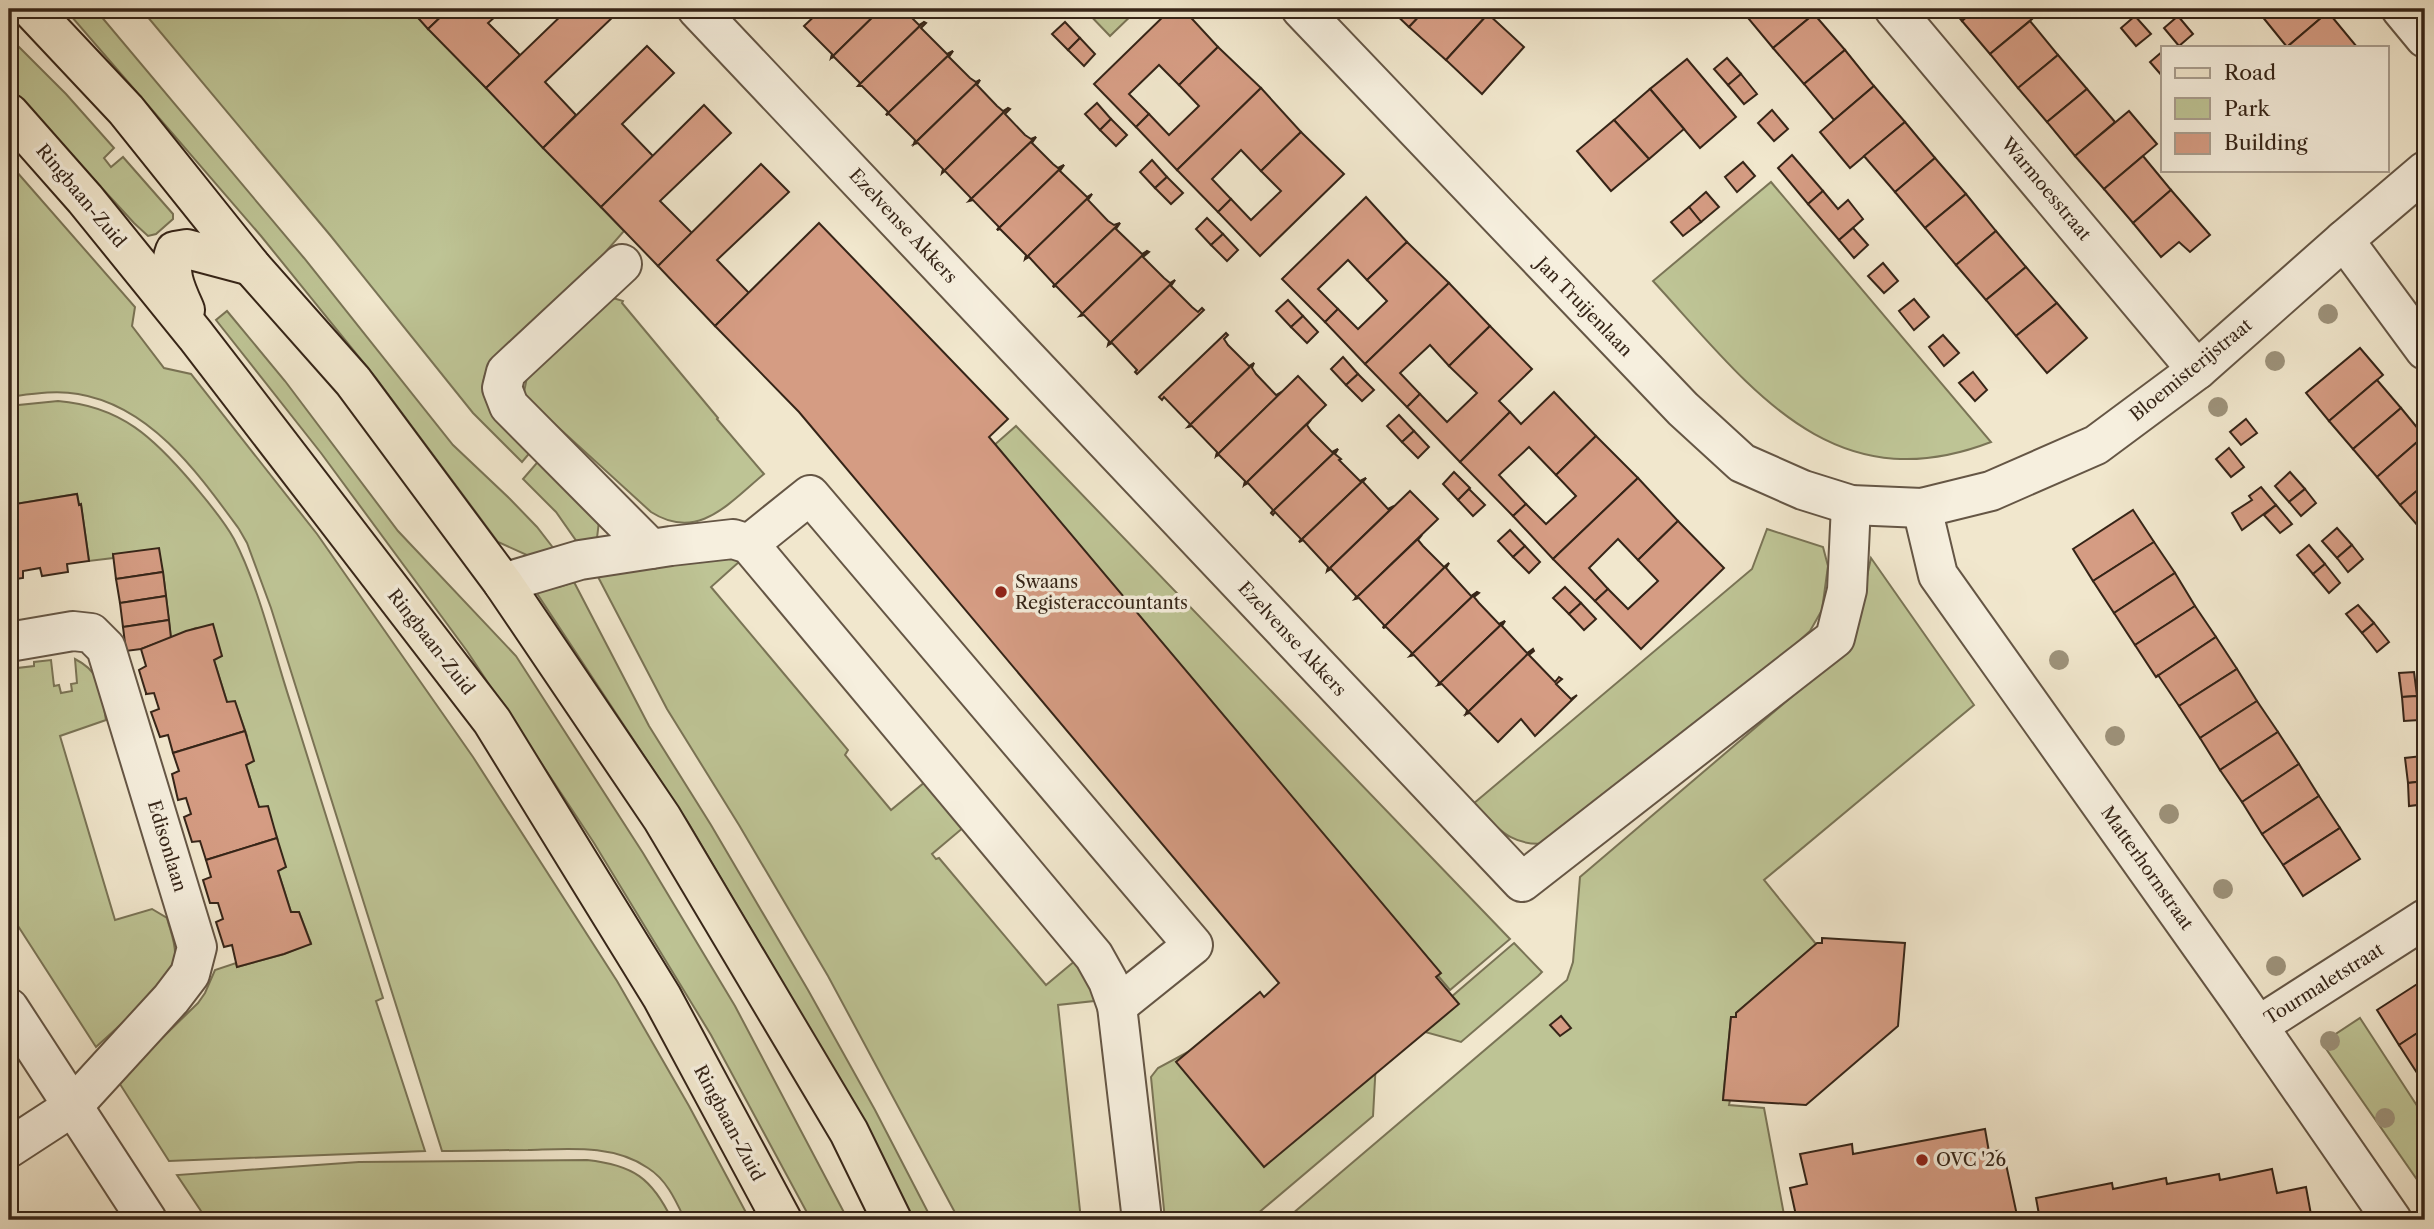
<svg xmlns="http://www.w3.org/2000/svg" width="2434" height="1229" font-family="'Libre Caslon Text',serif">
<style>
.green{fill:#bec495;stroke:#7a7456;stroke-width:2}
.building{fill:#d59c83;stroke:#362518;stroke-width:2}
.lines{fill:none;stroke-linecap:round;stroke-linejoin:round}
.minor-casing{stroke:#655645;stroke-width:42}
.major-casing{stroke:#362518;stroke-width:42}
.minor{stroke:#f6efde;stroke-width:38}
.major{stroke:#f1e7cd;stroke-width:38}
.tree{fill:#9d927a}
.poi-dot{fill:#8f2418;stroke:#f6efde;stroke-width:2.5}
.labels{text-anchor:middle;dominant-baseline:central;stroke-width:7;stroke-linejoin:round;paint-order:stroke}
.street-label{font-size:18px;fill:#362518;stroke:#f6efde}
.poi-label{font-size:18px;fill:#362518;stroke:#f6efde;text-anchor:start}
</style>
<rect width="100%" height="100%" fill="#f1e7cd"/>
<filter id="stains"><feTurbulence type="fractalNoise" baseFrequency=".00286" numOctaves="4"/><feColorMatrix values="0 0 0 0 .2 0 0 0 0 .09 0 0 0 0 .02 0 0 0 .5 -.17"/></filter>
<radialGradient id="worn" r=".72"><stop offset=".6" stop-color="#630" stop-opacity="0"/><stop offset="1" stop-color="#630" stop-opacity=".3"/></radialGradient>
<g class="green">
<polygon points="65,9 95,9 304,258 453,445 510,499 537,527 561,558 529,556 498,542 376,378 261,236"/>
<path d="M141 9H410L624 231 580 281 491 363C465 402 508 425 533 449L522 462 473 413 330 235Z"/>
<polygon points="1084,9 1138,9 1110,36"/>
<polygon points="9,37 66,94 114,148 104,158 111,167 123,157 173,214 173,219 156,234 148,236 134,223 9,87"/>
<path d="M9 163 135 307 132 326 164 368 191 374 317 534 473 757 617 981 689 1106 750 1220H685C676 1201 667 1180 648 1168 613 1144 568 1149 528 1150 499 1150 470 1151 442 1151L271 608 247 543 239 529C198 473 151 406 78 394 55 390 32 394 9 397Z"/>
<path d="M1771 182 1991 442C1830 504 1749 385 1653 281Z"/>
<path d="M613 298 623 301 622 303 718 418 717 419 764 474C729 503 698 542 651 512L526 398 524 392 527 377Z"/>
<polygon points="227,311 285,381 398,531 516,656 643,853 735,1006 848,1220 811,1220 711,1035 594,843 467,651 321,453 216,320"/>
<path d="M58 401C121 406 154 438 193 484 207 501 223 519 234 539 259 587 274 653 291 704 321 802 352 900 383 998L376 1001 425 1151 169 1161 118 1081 198 1003 205 993 215 970 236 963 237 967 284 954 311 943 299 912H291L278 871V841L275 831 259 807 246 765 247 736 235 702H227L214 660 221 656 196 628 171 638 163 572 113 554V558L89 561 81 505H79L77 494 9 505V406Z"/>
<polygon points="1016,426 1510,939 1450,990 992,447"/>
<polygon points="542,457 599,521 597,538 582,549 556,512 523,479"/>
<path d="M1767 529 1823 547 1828 566 1822 610 1810 631 1769 668 1549 843C1511 848 1498 828 1473 804L1752 569Z"/>
<polygon points="728,556 740,561 711,587 848,750 845,755 891,810 925,782 964,827 932,854 936,859 939,858 1046,985 1076,960 1094,991 1094,1001 1058,1005 1081,1220 959,1220 828,976 739,825 667,709 596,573"/>
<polygon points="1871,558 1974,705 1764,880 1816,944 1736,1013 1736,1017 1731,1017 1723,1099 1730,1100 1729,1105 1764,1108 1785,1220 1285,1220 1567,980 1573,962 1580,877 1836,659 1855,631"/>
<polygon points="574,582 649,726 711,825 808,990 875,1110 932,1220 911,1220 781,980 689,824 534,589 559,587"/>
<path d="M75 659C103 673 101 692 106 720L60 736 115 920 152 909 167 918C170 930 176 943 175 956 172 980 115 1030 96 1047L9 912V669L34 666V662L51 660 54 686 59 685 61 693 72 691 71 684 77 683Z"/>
<polygon points="1514,943 1542,972 1538,976 1461,1042 1425,1032 1450,998"/>
<polygon points="2360,1018 2425,1118 2425,1191 2322,1043"/>
<polygon points="1197,1047 1376,1061 1373,1116 1250,1220 1165,1220 1151,1077 1158,1068"/>
<path d="M587 1160C633 1165 652 1178 672 1220H207L177 1175 359 1162Z"/>
</g>
<g class="building">
<polygon points="410,9 449,9 428,29"/>
<polygon points="449,9 504,9 488,23 520,55 486,88 428,29"/>
<polygon points="568,9 611,9 616,14 545,82 576,115 543,148 486,88"/>
<polygon points="822,9 881,9 831,58 832,54 804,26"/>
<polygon points="881,9 903,9 919,25 924,22 858,86 860,83 834,57 831,58"/>
<polygon points="1171,9 1183,9 1218,47 1179,85 1159,65 1129,94 1149,114 1136,127 1094,84"/>
<polygon points="1390,9 1426,9 1409,27"/>
<polygon points="1426,9 1482,9 1488,14 1446,60 1409,27"/>
<polygon points="1747,9 1809,9 1814,14 1773,48 1743,12"/>
<polygon points="1952,9 1976,9 1962,21"/>
<polygon points="1976,9 2044,9 1990,54 1962,21"/>
<polygon points="2259,9 2325,9 2328,12 2287,47 2257,10"/>
<polygon points="2328,12 2357,47 2287,47"/>
<polygon points="1488,14 1524,47 1482,94 1446,60"/>
<polygon points="1814,14 1845,50 1804,84 1773,48"/>
<polygon points="2135,16 2151,34 2136,46 2121,28"/>
<polygon points="2178,16 2193,34 2179,46 2164,28"/>
<polygon points="2030,21 2058,55 2018,88 1990,54"/>
<polygon points="924,22 926,23 921,28 947,54 953,51 886,115 888,112 862,86 858,86"/>
<polygon points="1065,22 1080,38 1068,50 1052,34"/>
<polygon points="1080,38 1095,54 1084,66 1068,50"/>
<polygon points="647,46 674,73 622,124 653,156 601,207 543,148"/>
<polygon points="1218,47 1261,88 1177,170 1136,127 1149,114 1169,135 1199,106 1179,85"/>
<polygon points="1845,50 1874,86 1834,120 1804,84"/>
<polygon points="953,51 949,57 970,78 976,82 980,80 914,144 915,140 889,114 886,115"/>
<polygon points="2163,51 2163,77 2150,62"/>
<polygon points="2058,55 2087,89 2047,122 2018,88"/>
<polygon points="1727,58 1741,74 1728,85 1714,69"/>
<polygon points="1687,59 1736,117 1700,148 1650,89"/>
<polygon points="1741,74 1757,94 1744,104 1728,85"/>
<polygon points="980,80 977,85 997,106 1003,111 1008,108 942,173 943,169 918,143 914,144"/>
<polygon points="1874,86 1905,122 1850,168 1820,132"/>
<polygon points="1261,88 1301,132 1261,171 1241,150 1212,179 1231,199 1218,212 1177,170"/>
<polygon points="1650,89 1684,129 1649,159 1614,120"/>
<polygon points="2087,89 2115,122 2075,156 2047,122"/>
<polygon points="1097,103 1111,119 1100,130 1085,114"/>
<polygon points="704,105 731,133 660,201 692,233 658,266 601,207"/>
<polygon points="1008,108 1010,109 1005,114 1025,135 1031,139 1036,137 969,201 971,198 945,171 942,173"/>
<polygon points="1772,110 1788,129 1774,141 1758,123"/>
<polygon points="2129,111 2157,144 2104,189 2075,156"/>
<polygon points="1111,119 1127,135 1116,146 1100,130"/>
<polygon points="1614,120 1649,159 1611,191 1577,151"/>
<polygon points="1905,122 1935,158 1895,192 1864,156"/>
<polygon points="1301,132 1344,174 1260,256 1218,212 1231,199 1251,220 1281,191 1261,171"/>
<polygon points="1036,137 1032,143 1053,164 1058,168 1064,165 997,230 999,227 973,200 969,201"/>
<polygon points="1792,155 1823,191 1808,204 1778,168"/>
<polygon points="2143,156 2171,190 2133,223 2104,189"/>
<polygon points="1935,158 1966,194 1925,228 1895,192"/>
<polygon points="1152,160 1167,177 1155,188 1140,172"/>
<polygon points="1743,162 1755,176 1737,192 1725,177"/>
<polygon points="761,164 789,192 717,260 749,293 715,326 658,266"/>
<polygon points="1064,165 1060,171 1087,197 1092,194 1025,259 1026,255 1000,229 997,230"/>
<polygon points="1167,177 1183,193 1171,204 1155,188"/>
<polygon points="2171,190 2210,235 2190,252 2179,242 2161,257 2133,223"/>
<polygon points="1823,191 1838,209 1848,200 1863,219 1839,240 1808,204"/>
<polygon points="1706,192 1719,207 1701,222 1689,207"/>
<polygon points="1092,194 1088,200 1108,221 1114,225 1120,223 1053,287 1054,284 1029,257 1025,259"/>
<polygon points="1966,194 1996,231 1956,265 1925,228"/>
<polygon points="1366,197 1407,242 1367,280 1348,260 1318,289 1338,309 1325,322 1282,279"/>
<polygon points="1689,207 1701,222 1683,236 1671,222"/>
<polygon points="1207,218 1223,234 1211,245 1196,229"/>
<polygon points="819,223 1008,419 989,437 1441,973 1436,977 1459,1004 1264,1167 1176,1062 1260,992 1264,997 1279,983 799,412 715,326"/>
<polygon points="1120,223 1116,229 1142,254 1147,251 1080,316 1082,313 1056,286 1053,287"/>
<polygon points="1853,228 1868,245 1854,258 1839,240"/>
<polygon points="1996,231 2026,267 1986,300 1956,265"/>
<polygon points="1223,234 1238,250 1227,261 1211,245"/>
<polygon points="1407,242 1449,283 1365,364 1325,322 1338,309 1358,329 1387,301 1367,280"/>
<polygon points="1147,251 1149,252 1143,257 1164,278 1170,283 1175,280 1108,345 1109,341 1084,315 1080,316"/>
<polygon points="1883,263 1898,281 1884,293 1868,276"/>
<polygon points="2026,267 2057,303 2016,336 1986,300"/>
<polygon points="1175,280 1171,286 1192,307 1198,312 1202,308 1204,310 1137,374 1135,372 1137,370 1112,343 1108,345"/>
<polygon points="1449,283 1490,326 1449,366 1430,345 1400,373 1420,394 1407,407 1365,364"/>
<polygon points="1914,299 1929,317 1914,330 1899,311"/>
<polygon points="1288,300 1303,316 1291,327 1276,311"/>
<polygon points="2057,303 2087,338 2047,373 2016,336"/>
<polygon points="1303,316 1318,332 1307,343 1291,327"/>
<polygon points="1490,326 1532,369 1499,401 1510,412 1460,462 1407,407 1420,394 1447,422 1477,393 1449,366"/>
<polygon points="1226,333 1228,335 1224,339 1228,345 1249,366 1254,363 1188,427 1190,424 1164,397 1162,400 1159,397"/>
<polygon points="1943,335 1959,353 1944,366 1929,347"/>
<polygon points="2360,348 2383,375 2329,421 2306,393"/>
<polygon points="1343,357 1358,374 1346,385 1331,369"/>
<polygon points="1254,363 1252,368 1256,374 1276,395 1283,391 1216,456 1217,452 1192,426 1188,427"/>
<polygon points="1973,372 1987,390 1975,401 1959,383"/>
<polygon points="1358,374 1374,390 1362,401 1346,385"/>
<polygon points="1298,376 1326,405 1244,485 1245,481 1219,455 1216,456"/>
<polygon points="2377,380 2401,408 2353,449 2329,421"/>
<polygon points="1554,392 1596,436 1556,475 1529,447 1499,475 1526,504 1513,516 1460,462 1510,412 1521,424"/>
<polygon points="2401,408 2424,436 2377,477 2353,449"/>
<polygon points="1399,415 1414,431 1402,442 1387,426"/>
<polygon points="2246,419 2257,433 2241,445 2230,432"/>
<polygon points="1311,420 1307,425 1311,431 1332,452 1338,449 1271,513 1273,510 1248,483 1244,485"/>
<polygon points="1414,431 1429,447 1418,458 1402,442"/>
<polygon points="1596,436 1638,478 1553,559 1513,516 1526,504 1546,524 1576,496 1556,475"/>
<polygon points="2424,436 2425,484 2400,505 2377,477"/>
<polygon points="2229,448 2244,467 2231,477 2216,459"/>
<polygon points="1338,449 1335,454 1341,459 1339,460 1360,481 1366,478 1299,542 1301,539 1275,512 1273,515 1271,513"/>
<polygon points="1454,472 1470,488 1458,500 1443,484"/>
<polygon points="2290,472 2305,489 2289,502 2275,486"/>
<polygon points="1366,478 1363,482 1388,509 1394,506 1327,571 1328,567 1303,540 1299,542"/>
<polygon points="1638,478 1678,521 1638,560 1618,539 1589,568 1608,589 1595,601 1553,559"/>
<polygon points="2425,484 2425,532 2424,533 2400,505"/>
<polygon points="2261,487 2276,505 2242,530 2232,513 2252,500 2249,496"/>
<polygon points="1469,489 1485,505 1473,516 1458,500"/>
<polygon points="2305,489 2316,503 2301,516 2289,502"/>
<polygon points="1410,491 1438,519 1355,599 1356,596 1331,569 1327,571"/>
<polygon points="77,494 79,505 81,504 89,561 67,564 68,572 42,576 40,568 23,571 23,578 9,580 9,505"/>
<polygon points="2276,505 2292,524 2280,533 2264,515"/>
<polygon points="2133,510 2154,542 2093,581 2073,549"/>
<polygon points="1678,521 1724,568 1641,649 1595,601 1608,589 1628,609 1658,581 1638,560"/>
<polygon points="2337,528 2352,545 2337,558 2322,541"/>
<polygon points="1510,530 1525,546 1513,557 1498,541"/>
<polygon points="1422,535 1418,540 1423,546 1444,567 1449,563 1383,628 1384,625 1359,598 1355,599"/>
<polygon points="2154,542 2175,573 2114,613 2093,581"/>
<polygon points="2309,545 2325,564 2313,574 2297,555"/>
<polygon points="2352,545 2363,559 2348,572 2337,558"/>
<polygon points="1525,546 1540,562 1529,573 1513,557"/>
<polygon points="159,548 163,572 116,579 113,554"/>
<polygon points="1449,563 1446,568 1451,574 1471,596 1477,592 1410,656 1412,653 1386,627 1383,628"/>
<polygon points="2325,564 2340,583 2329,593 2313,574"/>
<polygon points="163,572 166,596 120,603 116,579"/>
<polygon points="2175,573 2195,606 2135,645 2114,613"/>
<polygon points="1565,587 1581,603 1569,614 1553,598"/>
<polygon points="1477,592 1479,593 1474,597 1479,603 1499,624 1505,621 1438,685 1439,682 1414,655 1410,656"/>
<polygon points="166,596 169,620 123,627 120,603"/>
<polygon points="1581,603 1596,619 1584,630 1569,614"/>
<polygon points="2358,605 2374,623 2362,633 2346,614"/>
<polygon points="2195,606 2216,637 2156,677 2135,645"/>
<polygon points="169,620 171,638 141,649 126,651 123,627"/>
<polygon points="1505,621 1502,626 1527,653 1533,649 1466,714 1467,710 1442,684 1438,685"/>
<polygon points="2374,623 2389,642 2377,652 2362,633"/>
<polygon points="213,624 222,656 214,660 227,702 235,701 245,731 173,753 168,735 160,737 151,712 159,709 154,693 146,694 146,693 139,670 146,666 141,649 186,631"/>
<polygon points="2216,637 2237,669 2179,706 2158,675 2156,677"/>
<polygon points="1533,649 1534,651 1529,655 1555,682 1559,677 1562,679 1556,684 1571,699 1577,695 1535,736 1521,719 1498,742 1470,713 1466,714"/>
<polygon points="2237,669 2257,701 2200,738 2179,706"/>
<polygon points="2414,672 2417,696 2402,697 2399,673"/>
<polygon points="2417,696 2419,720 2404,721 2402,697"/>
<polygon points="2257,701 2278,732 2220,770 2200,738"/>
<polygon points="245,731 254,761 246,765 259,807 268,806 277,838 206,860 200,841 192,842 184,817 191,814 186,798 178,800 172,774 179,771 173,753"/>
<polygon points="2278,732 2299,764 2242,802 2220,770"/>
<polygon points="2422,756 2425,781 2408,783 2405,758"/>
<polygon points="2299,764 2319,796 2262,834 2242,802"/>
<polygon points="2425,781 2425,804 2409,806 2408,783"/>
<polygon points="2319,796 2340,828 2283,865 2262,834"/>
<polygon points="2340,828 2360,859 2303,896 2283,865"/>
<polygon points="277,838 286,867 278,871 291,912 299,912 311,944 284,954 237,967 232,945 224,947 216,922 223,919 218,903 210,903 203,880 211,877 206,860"/>
<polygon points="1822,938 1905,943 1898,1026 1806,1105 1723,1100 1731,1017 1736,1017 1736,1013 1817,943 1822,943"/>
<polygon points="2425,979 2425,1028 2399,1045 2377,1010"/>
<polygon points="1561,1016 1571,1028 1560,1036 1550,1025"/>
<polygon points="2425,1028 2425,1076 2421,1079 2399,1045"/>
<polygon points="1985,1129 1989,1152 2003,1150 2018,1220 1797,1220 1790,1188 1807,1184 1800,1154 1852,1144 1853,1154"/>
<polygon points="2272,1169 2277,1193 2306,1187 2312,1220 2040,1220 2036,1198 2112,1183 2113,1189 2166,1178 2167,1184 2219,1174 2220,1180"/>
</g>
<g class="lines">
<defs>
<g id="minor">
<polyline points="697,9 1522,882 1835,638 1847,590 1851,505"/>
<polyline points="1301,9 1683,409 1742,463 1803,490 1851,505 1922,508 1991,491 2096,445 2197,370 2344,240 2425,171"/>
<polyline points="1894,9 2197,370"/>
<polyline points="2401,9 2425,38"/>
<polyline points="2344,240 2425,350"/>
<polyline points="622,264 506,372 502,388 509,406 651,549"/>
<polyline points="1922,508 1938,575 2240,1000 2392,1220"/>
<polyline points="749,544 810,495 1193,945 1117,1006"/>
<polyline points="503,583 580,560 671,546 733,539 749,544 1094,956 1108,981 1117,1006 1142,1220"/>
<polyline points="9,642 73,631 91,633 106,648 197,947 190,974 171,999 72,1107 9,1148"/>
<polyline points="9,1008 147,1220"/>
<polyline points="2258,1026 2425,919"/>
</g>
<g id="major">
<polyline points="31,9 126,110 251,266 353,381 503,583 662,818 849,1132 892,1220"/>
<polyline points="9,113 85,199 196,336 492,721 662,997 782,1220"/>
<path d="M185 310C176 290 167 272 175 251L187 249 251 266"/>
</g>
</defs>
<use href="#minor" class="minor-casing"/>
<use href="#major" class="major-casing"/>
<use href="#minor" class="minor"/>
<use href="#major" class="major"/>
</g>
<g class="tree">
<circle cx="2328" cy="314" r="10"/>
<circle cx="2275" cy="361" r="10"/>
<circle cx="2218" cy="407" r="10"/>
<circle cx="2059" cy="660" r="10"/>
<circle cx="2115" cy="736" r="10"/>
<circle cx="2169" cy="814" r="10"/>
<circle cx="2223" cy="889" r="10"/>
<circle cx="2276" cy="966" r="10"/>
<circle cx="2330" cy="1041" r="10"/>
<circle cx="2385" cy="1118" r="10"/>
</g>
<g class="poi-dot">
<circle cx="1001" cy="592" r="7"/>
<circle cx="1922" cy="1160" r="7"/>
</g>
<g class="labels">
<g class="street-label">
<text transform="translate(2046 189) rotate(50)">Warmoesstraat</text>
<text transform="translate(81 196) rotate(50)">Ringbaan-Zuid</text>
<text transform="translate(903 226) rotate(47)">Ezelvense Akkers</text>
<text transform="translate(1584 307) rotate(46)">Jan Truijenlaan</text>
<text transform="translate(2191 370) rotate(-39)">Bloemisterijstraat</text>
<text transform="translate(1292 639) rotate(47)">Ezelvense Akkers</text>
<text transform="translate(431 642) rotate(52)">Ringbaan-Zuid</text>
<text transform="translate(167 846) rotate(73)">Edisonlaan</text>
<text transform="translate(2147 868) rotate(55)">Matterhornstraat</text>
<text transform="translate(2324 984) rotate(-32)">Tourmaletstraat</text>
<text transform="translate(729 1123) rotate(62)">Ringbaan-Zuid</text>
</g>
<g class="poi-label">
<text x="1015" y="582">Swaans<tspan x="1015" dy="21">Registeraccountants</tspan></text>
<text x="1936" y="1160">OVC '26</text>
</g>
</g>
<rect width="2434" height="1229" fill="none" stroke="#f1e7cd" stroke-width="35"/>
<rect x="10" y="10" width="2413" height="1208" fill="none" stroke="#362518" stroke-width="3.5"/>
<rect x="18" y="18" width="2399" height="1194" fill="none" stroke="#362518" stroke-width="2"/>
<rect x="2161" y="46" width="228" height="126" fill="#f6efde" stroke="#a99e8f" stroke-width="2"/>
<rect x="2175" y="68" width="35" height="10" fill="#f1e7cd" stroke="#a99e8f" stroke-width="2"/>
<text x="2224" y="80" font-size="21" fill="#362518">Road</text>
<rect x="2175" y="98" width="35" height="21" fill="#bec495" stroke="#a99e8f" stroke-width="2"/>
<text x="2224" y="116" font-size="21" fill="#362518">Park</text>
<rect x="2175" y="133" width="35" height="21" fill="#d59c83" stroke="#a99e8f" stroke-width="2"/>
<text x="2224" y="150" font-size="21" fill="#362518">Building</text>
<rect width="100%" height="100%" filter="url(#stains)"/>
<rect width="100%" height="100%" fill="url(#worn)"/>
</svg>
